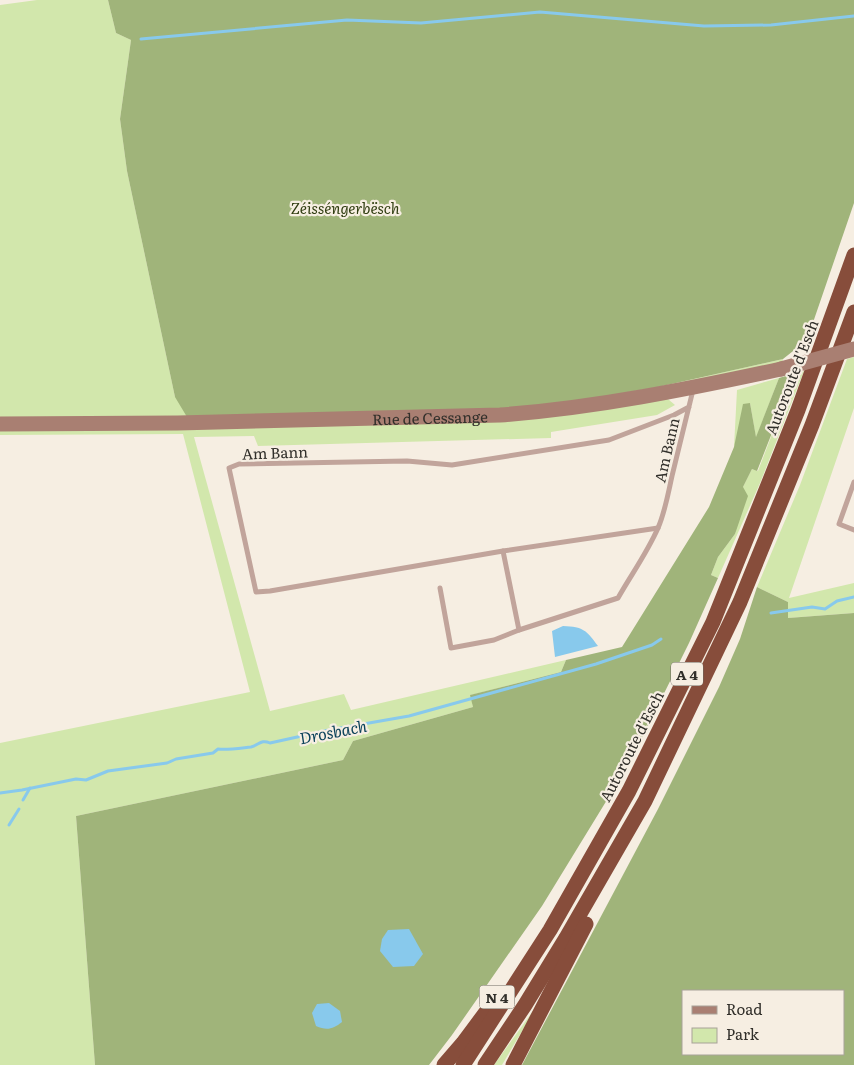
<svg xmlns="http://www.w3.org/2000/svg" width="854" height="1065" font-family="Literata,serif">
<style>
.green{fill:#d2e7ac}
.forest{fill:#a0b47a;fill-rule:evenodd}
.water{fill:#88c9ec}
.lines{fill:none;stroke-linecap:round;stroke-linejoin:round}
.stream{stroke:#88c9ec;stroke-width:3}
.lane{stroke:#c1a49b;stroke-width:5}
.secondary{stroke:#a97f72;stroke-width:15}
.highway{stroke:#874d3b;stroke-width:15}
.secondary-bridge{stroke:#a97f72;stroke-width:15}
.labels{text-anchor:middle;dominant-baseline:central;stroke-width:4.5;stroke-linejoin:round;paint-order:stroke}
.shield{fill:#f6eee2;stroke:#6c6861;stroke-width:1}
.shield-label{font-size:14px;font-weight:bold;fill:#312f2a}
.park-label{font-size:15px;font-style:italic;fill:#303d11;stroke:#f6eee2}
.street-label{font-size:15px;fill:#312f2a;stroke:#f6eee2}
.water-label{font-size:16px;font-style:italic;fill:#0b425a;stroke:#f6eee2}
</style>
<rect width="100%" height="100%" fill="#f6eee2"/>
<g class="green">
<polygon points="37,0 108,0 116,33 131,40 120,119 127,171 175,397 658,387 783,359 781,369 662,394 675,405 657,415 551,432 551,438 258,446 254,436 194,437 270,711 344,694 351,710 566,660 561,672 471,695 473,707 353,741 343,760 76,816 95,1065 0,1065 0,743 250,692 183,434 0,435 0,5"/>
<polygon points="854,357 854,408 789,598 854,583 854,613 788,618 788,602 757,587 800,485 847,359"/>
<polygon points="804,371 760,483 718,578 711,575 718,557 735,534 743,487 752,469 758,471 790,387 789,375"/>
<polygon points="779,378 756,438 750,403 734,447 737,390"/>
<polygon points="538,1004 502,1065 494,1065"/>
</g>
<g class="forest">
<polygon points="108,0 854,0 854,203 807,340 783,359 658,387 553,405 499,410 187,417 175,397 127,171 120,119 131,40 116,33"/>
<polygon points="789,375 790,387 757,471 752,469 743,487 748,496 735,534 718,557 711,575 718,578 689,643 629,764 542,906 452,1035 429,1065 95,1065 76,816 343,760 353,741 473,707 470,695 561,672 566,660 622,647 709,507 734,447 743,404 750,403 756,437 779,378"/>
<path d="M757 587 788 602V618L854 613V1065H522L658 809 719 687 740 639ZM683 991H843V1054H683Z"/>
</g>
<g class="water">
<path d="M563 626C584 627 586 630 598 646L555 657 552 631Z"/>
<polygon points="409,929 423,954 414,966 393,967 380,951 382,939 388,930"/>
<path d="M329 1003 340 1011 342 1022C333 1029 327 1031 316 1026L312 1013 317 1004Z"/>
</g>
<g class="lines">
<g class="stream">
<polyline points="141,39 347,20 421,23 540,12 704,26 771,25 854,16"/>
<polyline points="771,613 812,607 825,609 837,601 854,597"/>
<path d="M0 793 22 790 76 779 86 780 108 771 167 763 176 759 213 753 218 749C228 750 241 748 251 747 259 745 261 739 270 743L329 730 409 716 596 664 652 645 661 639"/>
<polyline points="23,800 30,788"/>
<polyline points="9,825 19,809"/>
</g>
<g class="lane">
<path d="M689 407 674 415 609 440 452 465 407 461 239 464 229 468 256 592 270 591 503 551 519 630 618 598C631 575 647 553 658 528 665 512 668 494 672 476 679 448 686 419 693 390"/>
<polyline points="854,482 839,524 854,530"/>
<polyline points="503,551 658,528"/>
<polyline points="440,588 451,648 494,640 519,630"/>
</g>
<path class="secondary" id="s1" d="M0 424 178 423 500 415C595 408 688 389 781 369"/>
<g class="highway">
<polyline points="444,1065 463,1043 492,1004"/>
<polyline points="463,1065 550,930 629,791 713,622 798,410 854,255"/>
<polyline points="485,1065 525,1005 566,938 645,801 740,602 812,425 854,312"/>
<polyline points="513,1065 586,924"/>
</g>
<polyline class="secondary-bridge" points="781,369 854,349"/>
</g>
<g class="labels">
<g class="shield">
<rect x="671" y="662.5" width="32" height="23" rx="4"/>
<rect x="479.5" y="985.5" width="35" height="23" rx="4"/>
</g>
<g class="shield-label">
<text x="687" y="674">A 4</text>
<text x="497" y="997">N 4</text>
</g>
<g class="park-label">
<text x="345" y="207">Zéisséngerbësch</text>
</g>
<g class="street-label">
<text transform="translate(791 377) rotate(-69)">Autoroute d'Esch</text>
<text stroke="none"><textPath href="#s1" startOffset="430">Rue de Cessange</textPath></text>
<text transform="translate(666 450) rotate(-77)">Am Bann</text>
<text transform="translate(275 452) rotate(-2)">Am Bann</text>
<text transform="translate(631 746) rotate(-63)">Autoroute d'Esch</text>
</g>
<g class="water-label">
<text transform="translate(333 731) rotate(-11)">Drosbach</text>
</g>
</g>
<rect x="682" y="990" width="162" height="65" fill="#f6eee2" stroke="#a7a298"/>
<rect x="692" y="1006" width="25" height="8" fill="#a97f72" stroke="#a7a298"/>
<text x="726" y="1015" font-size="15" fill="#312f2a">Road</text>
<rect x="692" y="1028" width="25" height="15" fill="#d2e7ac" stroke="#a7a298"/>
<text x="726" y="1040" font-size="15" fill="#312f2a">Park</text>
</svg>
